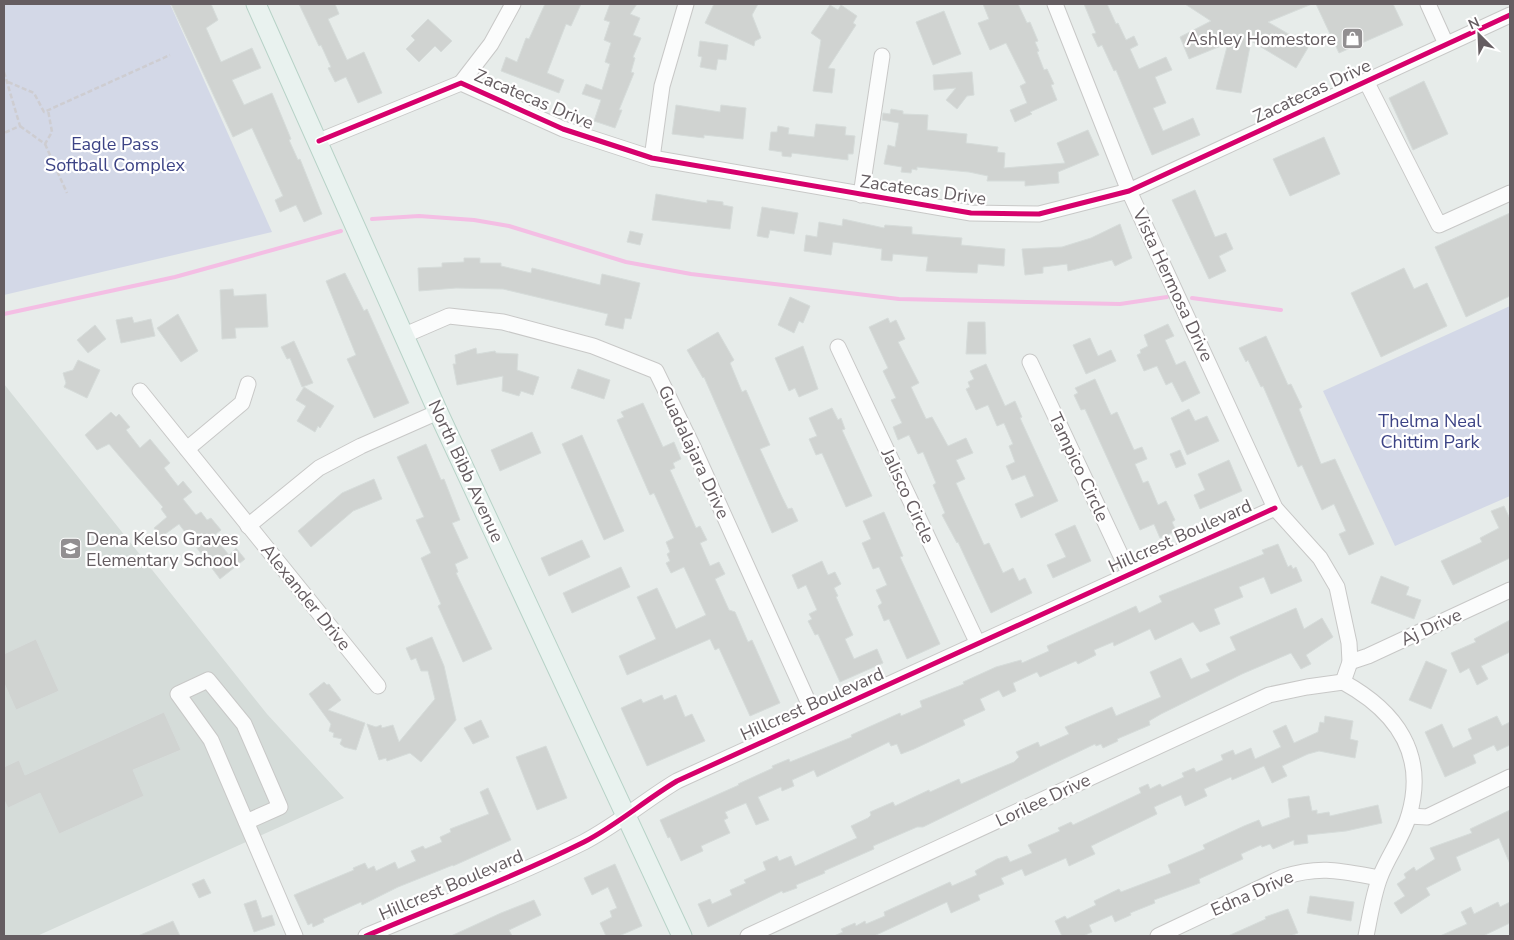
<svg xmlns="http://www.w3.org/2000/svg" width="1514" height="940" font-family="'Nunito Sans',sans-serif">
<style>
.education{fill:#d5dcd9}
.green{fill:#d3d8e7}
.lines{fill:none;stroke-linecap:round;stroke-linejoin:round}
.stream{stroke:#f4bee4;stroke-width:4}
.building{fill:#d0d3d1;stroke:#d6dcda}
.minor-casing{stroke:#c8c8c7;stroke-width:17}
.major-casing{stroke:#b7d2c7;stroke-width:21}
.path{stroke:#cecdd1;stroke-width:2.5;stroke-dasharray:5 2.5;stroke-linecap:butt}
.minor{stroke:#fbfcfc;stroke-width:15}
.major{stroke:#e9f2ef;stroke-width:19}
.cycleway-casing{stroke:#fff;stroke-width:8}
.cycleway{stroke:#d6006c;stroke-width:5}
.labels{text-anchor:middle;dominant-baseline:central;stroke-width:4.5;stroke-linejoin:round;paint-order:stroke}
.poi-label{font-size:18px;fill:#655d61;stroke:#fff;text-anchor:end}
.street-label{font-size:18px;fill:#655d61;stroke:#fff}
.park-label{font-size:18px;fill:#3c4385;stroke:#fff}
</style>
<rect width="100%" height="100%" fill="#e7ecea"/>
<polygon class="education" points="4,384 267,714 344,798 37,936 4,936"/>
<g class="green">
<polygon points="4,4 170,4 272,232 4,295"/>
<polygon points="1510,306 1510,496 1395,546 1323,391"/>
</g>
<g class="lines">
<g class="stream">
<polyline points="372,219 419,216 474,220 509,226 626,262 691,274 899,299 1120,304 1167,297"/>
<polyline points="1192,298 1281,310"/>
<polyline points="4,314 175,277 341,231"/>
</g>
</g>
<g class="building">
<polygon points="171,4 211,4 218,20 206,28 221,62 252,48 261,68 232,80 244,105 272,93 291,139 289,140 298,160 300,159 322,214 304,222 296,205 280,212 275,200 283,196 252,128 233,137"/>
<polygon points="299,4 335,4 339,14 328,19 347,60 364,52 382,93 358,103 346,77 335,82 328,68 331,67 321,45 319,46"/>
<polygon points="545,4 581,4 571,26 566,24 547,73 564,80 559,93 501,71 506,57 517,62 526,38 529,39"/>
<polygon points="610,4 637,4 630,14 640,18 633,35 641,38 633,57 635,58 631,72 634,73 619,110 622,110 615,128 594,121 601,100 582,94 586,84 602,90 610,64 605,62 611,43 604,40 610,22 604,20"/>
<polygon points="714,4 758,4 752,15 761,38 755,41 754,46 705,23"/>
<polygon points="983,4 1018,4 1027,23 1030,22 1038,41 1035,42 1039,51 1037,52 1044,70 1047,69 1054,84 1051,85 1057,100 1030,112 1032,114 1015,122 1010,110 1027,103 1020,86 1026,83 1006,43 990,50 978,23 989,19"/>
<polygon points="1084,4 1107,4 1116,24 1118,23 1126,40 1134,36 1138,45 1130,49 1139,69 1166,57 1172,70 1155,77 1166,103 1153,108 1163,131 1193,118 1200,135 1152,155 1116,70 1114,71 1102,45 1098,47 1092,34 1096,33"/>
<polygon points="1185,4 1312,4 1268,22 1309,46 1296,68 1251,41 1241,93 1216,89 1228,43 1189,59 1180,37 1211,21"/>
<polygon points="1316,4 1393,4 1403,25 1339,53"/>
<polygon points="830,5 838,10 841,5 857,16 853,23 856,25 828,68 835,69 832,93 813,91 821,40 811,33"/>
<polygon points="944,11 961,54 933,65 916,22"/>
<polygon points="428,19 452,41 441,52 435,46 419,62 406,49 415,40 411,36"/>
<polygon points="700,41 728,45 726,60 718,59 716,70 700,67 702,57 698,56"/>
<polygon points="972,72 974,95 967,96 957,109 946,100 956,88 934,90 933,75"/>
<polygon points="1424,81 1448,134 1413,150 1389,98"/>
<polygon points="676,105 720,112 721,105 746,108 743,139 704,135 704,138 672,134"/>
<polygon points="891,109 903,111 903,114 928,115 927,130 967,134 966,143 998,147 997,152 1005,153 1004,168 1065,163 1057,143 1088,130 1099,155 1058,172 1059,183 1025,186 1025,181 987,181 988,176 969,172 917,167 917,170 912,169 911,173 901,172 902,167 884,164 888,145 895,147 899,123 882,120 883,113 890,114"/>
<polygon points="816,124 846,127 845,135 855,136 853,154 848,154 848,160 792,153 791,157 782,156 782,152 769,150 771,132 777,132 778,126 789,128 788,134 814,137"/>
<polygon points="1324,137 1340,174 1290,196 1273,159"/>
<polygon points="1195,190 1215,237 1226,233 1233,249 1219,256 1226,271 1209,279 1172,200"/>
<polygon points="656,194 707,203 707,200 723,202 723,205 733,207 730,229 652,220"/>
<polygon points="762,207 798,213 794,234 770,230 768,238 757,236"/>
<polygon points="1510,213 1510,296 1466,317 1435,247"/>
<polygon points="843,219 884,228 885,225 912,227 912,234 962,238 961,245 1005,249 1004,266 978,264 977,273 926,271 928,257 893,254 892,261 881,260 882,249 833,242 831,255 804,251 806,235 817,237 819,222 842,226"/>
<polygon points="1120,224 1132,258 1115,266 1112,260 1068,271 1067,264 1043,267 1043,273 1025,275 1022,249 1062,247 1091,238"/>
<polygon points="630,231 643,234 640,245 627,242"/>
<polygon points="464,258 480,258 480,263 501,263 501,266 531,273 532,268 600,285 602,274 640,283 631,319 625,318 623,329 605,325 608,314 503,289 456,288 419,291 418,268 442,267 442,263 464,262"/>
<polygon points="1404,268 1414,289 1427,283 1447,326 1381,357 1351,293"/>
<polygon points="345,273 364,311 367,309 409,403 374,418 347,359 356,355 326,281"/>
<polygon points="233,289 234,296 266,294 268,327 235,328 236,338 222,339 220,290"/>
<polygon points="790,297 810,306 803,323 799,321 794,333 778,325"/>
<polygon points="178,314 198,351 181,362 157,328"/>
<polygon points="132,317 134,323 151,319 155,336 121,343 116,320"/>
<polygon points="888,318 890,323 896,320 905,339 898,342 919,383 911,387 926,419 932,417 948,446 966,438 973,453 956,460 965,479 956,483 984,545 989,543 1003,573 1013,568 1019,581 1025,578 1032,593 991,613 958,542 957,543 942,515 945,513 933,485 936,483 923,452 918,454 909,435 898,440 893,427 902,423 891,400 896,398 883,371 888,368 869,327"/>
<polygon points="968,322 985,322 986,354 966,354"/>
<polygon points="1168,324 1174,336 1165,340 1176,365 1185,361 1200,393 1182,402 1172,382 1166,385 1157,366 1144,371 1137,355 1141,353 1140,350 1148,346 1144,335"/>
<polygon points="95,325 106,339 88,353 77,340"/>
<polygon points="718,332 734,360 730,363 742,392 746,390 770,445 760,449 782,497 788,509 792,508 798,521 772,533 704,377 703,378 687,350"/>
<polygon points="1266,336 1288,385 1291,384 1302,407 1299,409 1321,464 1335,459 1374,544 1349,555 1339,534 1346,531 1334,504 1322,510 1302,465 1298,467 1263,386 1261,387 1248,360 1246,362 1239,348"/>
<polygon points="1090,338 1098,356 1111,350 1116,361 1086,374 1073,345"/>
<polygon points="294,341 313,383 302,387 290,358 287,359 281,347"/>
<polygon points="803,346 818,389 799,397 795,388 789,391 775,358"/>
<polygon points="476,348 477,354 495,351 496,353 518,354 517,370 539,377 533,395 521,391 519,396 502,391 503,376 457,385 453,364 456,364 455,355"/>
<polygon points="78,360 100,370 87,398 64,387 66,383 63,373 73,370"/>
<polygon points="986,364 1005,406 1015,401 1022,417 1020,418 1058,501 1021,518 1015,504 1034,496 1025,475 1012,480 1006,466 1015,462 1009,446 1013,444 1004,423 997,426 988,405 976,410 966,389 970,387 968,382 974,379 970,371"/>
<polygon points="578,369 610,380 604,399 571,388"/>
<polygon points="1095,379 1111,415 1117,412 1134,450 1142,447 1147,459 1135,464 1143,483 1148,481 1158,505 1166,501 1175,520 1172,522 1176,531 1160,538 1154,524 1140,530 1085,409 1081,410 1074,395 1078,393 1075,388"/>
<polygon points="304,387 334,406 320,428 318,426 315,432 297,421 306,406 296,400"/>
<polygon points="643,403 663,447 674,442 681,459 673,463 675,468 670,470 696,528 700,526 707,540 700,543 710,566 719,562 725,574 715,579 729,610 735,612 748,642 752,640 780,703 750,716 719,648 715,650 710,639 627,675 619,656 656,639 637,597 657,588 676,629 706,615 684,567 671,573 666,563 670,561 667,554 670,552 666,542 674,538 654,493 650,495 617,420 624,417 621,412"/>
<polygon points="832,408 838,420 841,418 845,429 842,430 872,496 846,507 822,453 816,455 809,439 817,436 809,418"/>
<polygon points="1189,409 1195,421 1207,416 1219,441 1187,455 1171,418"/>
<polygon points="111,412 116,417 119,414 130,427 126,430 140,448 150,439 170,463 164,468 178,486 183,481 192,492 183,499 196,515 201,512 207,520 211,518 221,530 213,536 229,555 236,548 245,559 220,579 179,524 161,537 154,528 167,517 161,509 163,507 109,444 97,450 85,435"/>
<polygon points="532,432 541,453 500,471 491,450"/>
<polygon points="582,435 624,531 604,540 562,444"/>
<polygon points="426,444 441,480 444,479 460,520 452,523 468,558 455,564 458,572 456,573 492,649 463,662 438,606 441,604 421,558 431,553 416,520 424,517 397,457"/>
<polygon points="1180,450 1186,464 1176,468 1170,454"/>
<polygon points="1229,460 1242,491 1200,509 1194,495 1205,490 1198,474"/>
<polygon points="374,479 382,499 353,511 311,547 298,531 342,493"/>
<polygon points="1504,506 1510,519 1510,558 1453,585 1441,561 1482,542 1480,538 1499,528 1491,511"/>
<polygon points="884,512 903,556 900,557 940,644 907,659 889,619 884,621 878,606 882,603 876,590 887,585 879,567 873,569 862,543 871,539 863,521"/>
<polygon points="1075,525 1091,561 1053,578 1047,565 1066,557 1055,534"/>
<polygon points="582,540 590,557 549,576 541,558"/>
<polygon points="1278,544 1288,567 1291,565 1293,569 1296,567 1302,581 1271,594 1264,577 1239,587 1243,597 1214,609 1220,624 1200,632 1193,622 1155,640 1150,629 1114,646 1113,642 1094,650 1096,655 1078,664 1076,661 1040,677 1037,672 1013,683 1016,691 1003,697 999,690 980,699 985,710 963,720 965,725 914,749 901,754 897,744 891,746 889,742 817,777 814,770 792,780 794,786 782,791 781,787 758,797 769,820 756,825 746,803 725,812 728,818 724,820 730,833 701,846 703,851 681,861 670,837 668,838 660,820 739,785 738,784 773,768 772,766 789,759 790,762 852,737 851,735 900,713 901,716 922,707 920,701 964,684 963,682 996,667 1021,660 1022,663 1049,651 1047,646 1136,606 1139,613 1162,602 1159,596 1264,554 1262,550"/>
<polygon points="822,561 828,575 835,572 841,584 834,588 838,596 836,597 853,635 845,639 854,659 877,649 883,663 840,682 818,634 815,635 808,621 812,619 809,614 817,610 806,585 798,589 792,575"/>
<polygon points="621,567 630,587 572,613 563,593"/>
<polygon points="1381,576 1409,587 1406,595 1421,600 1414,619 1371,603"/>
<polygon points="1296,608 1304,629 1322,618 1333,637 1306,655 1311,664 1301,669 1291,653 1242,674 1161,714 1149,721 1150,725 1117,739 1118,741 1103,748 1101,744 1096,746 1095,744 1055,763 923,827 917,827 873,846 874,849 824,871 825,873 796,885 797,888 783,893 782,891 708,927 698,904 710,899 712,904 732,895 730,890 746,883 744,880 766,870 763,862 777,856 779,861 791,856 795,866 857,838 851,826 868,818 871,815 870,812 893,802 895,806 929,790 930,792 959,779 961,784 990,772 1014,762 1019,757 1016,752 1038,742 1040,747 1069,734 1065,727 1112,707 1116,716 1161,697 1150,672 1181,658 1191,679 1210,671 1206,664 1236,650 1230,637"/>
<polygon points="1510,620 1510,652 1481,666 1488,679 1477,685 1469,668 1460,673 1451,653 1476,642 1474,639"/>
<polygon points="432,637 444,666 456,720 421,762 410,753 387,761 386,758 379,760 367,724 376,727 381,725 382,728 393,725 399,742 435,699 428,671 421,671 416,658 411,660 406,648"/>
<polygon points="36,639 59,691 16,710 4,683 4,654"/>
<polygon points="1426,661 1447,670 1431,709 1409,700"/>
<polygon points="324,682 327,685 329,684 341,700 328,710 365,723 356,750 344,747 340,744 342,739 333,737 334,733 329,731 331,724 309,694"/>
<polygon points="662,695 664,700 676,695 685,717 692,714 705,741 647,766 621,708 641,699 643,703"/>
<polygon points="164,712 181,750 133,770 144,796 59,834 40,793 8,808 4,800 4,767 19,760 25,775"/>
<polygon points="1325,716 1353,721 1350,739 1358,741 1355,758 1319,751 1308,754 1282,766 1287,776 1272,783 1264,766 1232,780 1231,777 1204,789 1207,796 1185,806 1181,795 1154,807 1157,814 1091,846 1095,854 1069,866 1066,858 1025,876 1022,869 1001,878 1004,884 978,895 980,900 951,913 947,902 874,936 834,936 843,932 841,929 855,923 856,926 865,921 866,924 885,916 884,912 950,882 952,886 977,875 975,871 997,859 1007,856 1010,862 1032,853 1028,845 1060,831 1058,828 1071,822 1073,825 1141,793 1139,788 1148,784 1150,789 1160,784 1162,787 1184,777 1182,773 1194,768 1196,772 1223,760 1221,755 1233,750 1235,755 1251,748 1255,759 1281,747 1273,731 1286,725 1294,743 1318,732 1320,722 1324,723"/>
<polygon points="1497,716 1502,726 1510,722 1510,745 1497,751 1494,745 1473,755 1476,763 1445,777 1425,732 1442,724 1453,748 1472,739 1468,729"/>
<polygon points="481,720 489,737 473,744 464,728"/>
<polygon points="546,746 567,798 537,810 516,757"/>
<polygon points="488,788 511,840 453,866 453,865 398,887 362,905 361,902 323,919 324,922 313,927 312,923 308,925 294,895 354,870 353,868 365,863 368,869 374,866 376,871 395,862 398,869 416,861 411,851 423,846 425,849 442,842 440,837 451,832 450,829 489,814 480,792"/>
<polygon points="1309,796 1312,811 1317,810 1317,814 1329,812 1330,816 1378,805 1382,823 1346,831 1307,835 1308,843 1294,845 1294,840 1273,849 1270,844 1262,847 1261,845 1241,854 1243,859 1199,879 1200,883 1154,900 1155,903 1130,913 1131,915 1115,922 1112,915 1089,925 1092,932 1083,936 1062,936 1055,921 1065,916 1067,919 1096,905 1094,901 1119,889 1121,892 1171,873 1168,865 1205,849 1203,845 1244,826 1259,820 1262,827 1290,817 1288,799"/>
<polygon points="1510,810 1510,864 1499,838 1456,857 1461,870 1426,888 1430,895 1401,914 1394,903 1405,896 1397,884 1406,878 1404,874 1414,867 1416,871 1435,859 1430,848 1472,833 1470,829"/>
<polygon points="615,864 642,926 619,936 606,936 600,923 612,917 610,911 617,908 608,887 592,895 584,878"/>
<polygon points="204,879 211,893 199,898 192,884"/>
<polygon points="1310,896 1354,902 1351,921 1307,913"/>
<polygon points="256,900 262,918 272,915 275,925 254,932 244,904"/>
<polygon points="534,900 541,915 509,930 512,936 451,936 501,913"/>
<polygon points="1498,902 1500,907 1510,902 1510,923 1483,936 1440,936 1467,924 1461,912 1471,907 1474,914"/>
<polygon points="1288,909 1298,933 1290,936 1228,936 1266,919 1265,917"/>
<polygon points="173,921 180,936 138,936"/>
</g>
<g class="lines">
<defs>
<g id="minor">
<polyline points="1055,4 1129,191 1275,508 1320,558 1337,587 1349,643 1350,662 1343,682"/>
<polyline points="1428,4 1446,44"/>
<polyline points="1366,81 1439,225 1510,193"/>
<polyline points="461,83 491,44 513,4"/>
<polyline points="319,141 461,83 563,129 652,158 971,213 1039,214 1129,191 1510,15"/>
<polyline points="652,158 662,86 686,4"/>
<polyline points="861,195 882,56"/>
<polyline points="405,335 449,316 503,322 593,346 656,371 693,447 815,717"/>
<polyline points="838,347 978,644"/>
<polyline points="1030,362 1129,573"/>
<polyline points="140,391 378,686"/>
<polyline points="187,449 242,403 248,384"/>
<polyline points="248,526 319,468 361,446 438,412"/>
<polyline points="1350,662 1368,656 1510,590"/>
<path d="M1343 682C1396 711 1427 754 1409 815 1403 837 1388 856 1380 877 1373 895 1370 917 1366 936"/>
<polyline points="1409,816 1427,817 1510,777"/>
<polyline points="246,822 280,807 244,724 208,680 178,694 211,740 295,936"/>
<path d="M366 936C439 905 514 877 584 842 617 825 645 800 677 781L1275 508"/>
<polyline points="748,936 1269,695 1307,687 1343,682"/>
<path d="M1158 936 1283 877C1321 865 1341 871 1379 878"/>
</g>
<polyline id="major" points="256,4 438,412 682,936"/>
</defs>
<use href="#minor" class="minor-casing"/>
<use href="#major" class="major-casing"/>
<g class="path">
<polyline points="4,72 20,126 4,133"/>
<polyline points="8,82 34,93 44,112 170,55"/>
<polyline points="20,126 45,144 52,132 48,110"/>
<polyline points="45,144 67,193"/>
</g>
<use href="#minor" class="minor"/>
<use href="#major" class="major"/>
<defs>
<g id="cycleway">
<polyline points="319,141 461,83 563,129 652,158 971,213 1039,214 1129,191 1510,15"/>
<path d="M366 936C439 905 514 877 584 842 617 825 645 800 677 781L1275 508"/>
</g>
</defs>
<use href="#cycleway" class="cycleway-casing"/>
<use href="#cycleway" class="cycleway"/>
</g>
<defs>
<symbol id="shop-square" viewBox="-11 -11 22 22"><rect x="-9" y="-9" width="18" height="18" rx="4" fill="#928f91" stroke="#fff"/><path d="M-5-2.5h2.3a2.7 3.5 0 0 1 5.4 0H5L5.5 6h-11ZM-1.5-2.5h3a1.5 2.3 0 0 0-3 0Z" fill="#fff"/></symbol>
<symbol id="school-square" viewBox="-11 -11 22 22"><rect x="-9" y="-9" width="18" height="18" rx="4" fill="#928f91" stroke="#fff"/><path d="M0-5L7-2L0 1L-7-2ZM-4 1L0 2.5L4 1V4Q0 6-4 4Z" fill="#fff"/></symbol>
</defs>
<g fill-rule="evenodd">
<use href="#shop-square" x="1340" y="26" width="25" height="25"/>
<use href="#school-square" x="58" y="536" width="25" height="25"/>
</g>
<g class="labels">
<g class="poi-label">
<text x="1336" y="39">Ashley Homestore</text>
<text x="86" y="539" text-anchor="start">Dena Kelso Graves<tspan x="86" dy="21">Elementary School</tspan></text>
</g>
<g class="street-label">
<text transform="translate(1312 91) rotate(-25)">Zacatecas Drive</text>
<text transform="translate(534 99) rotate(23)">Zacatecas Drive</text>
<text transform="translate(923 190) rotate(8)">Zacatecas Drive</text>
<text transform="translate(1173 285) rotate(65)">Vista Hermosa Drive</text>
<text transform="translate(694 452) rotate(65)">Guadalajara Drive</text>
<text transform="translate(1079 467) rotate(65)">Tampico Circle</text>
<text transform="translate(466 471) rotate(65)">North Bibb Avenue</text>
<text transform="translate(908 496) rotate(65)">Jalisco Circle</text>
<text transform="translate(1180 536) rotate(-24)">Hillcrest Boulevard</text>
<text transform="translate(306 597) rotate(51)">Alexander Drive</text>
<text transform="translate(1431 627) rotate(-25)">Aj Drive</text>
<text transform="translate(812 704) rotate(-24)">Hillcrest Boulevard</text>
<text transform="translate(1043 800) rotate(-25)">Lorilee Drive</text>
<text transform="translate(451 885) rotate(-23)">Hillcrest Boulevard</text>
<text transform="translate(1252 893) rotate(-24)">Edna Drive</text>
</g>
<g class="park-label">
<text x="115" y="144">Eagle Pass<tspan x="115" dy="21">Softball Complex</tspan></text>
<text x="1430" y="421">Thelma Neal<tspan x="1430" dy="21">Chittim Park</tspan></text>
</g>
</g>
<rect width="1514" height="940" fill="none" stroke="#655d61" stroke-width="10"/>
<g transform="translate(1479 35) rotate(336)" stroke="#ffffff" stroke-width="4" paint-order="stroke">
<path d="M0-4L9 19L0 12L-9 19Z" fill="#655d61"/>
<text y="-8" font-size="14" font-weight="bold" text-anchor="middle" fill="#655d61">N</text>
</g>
</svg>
